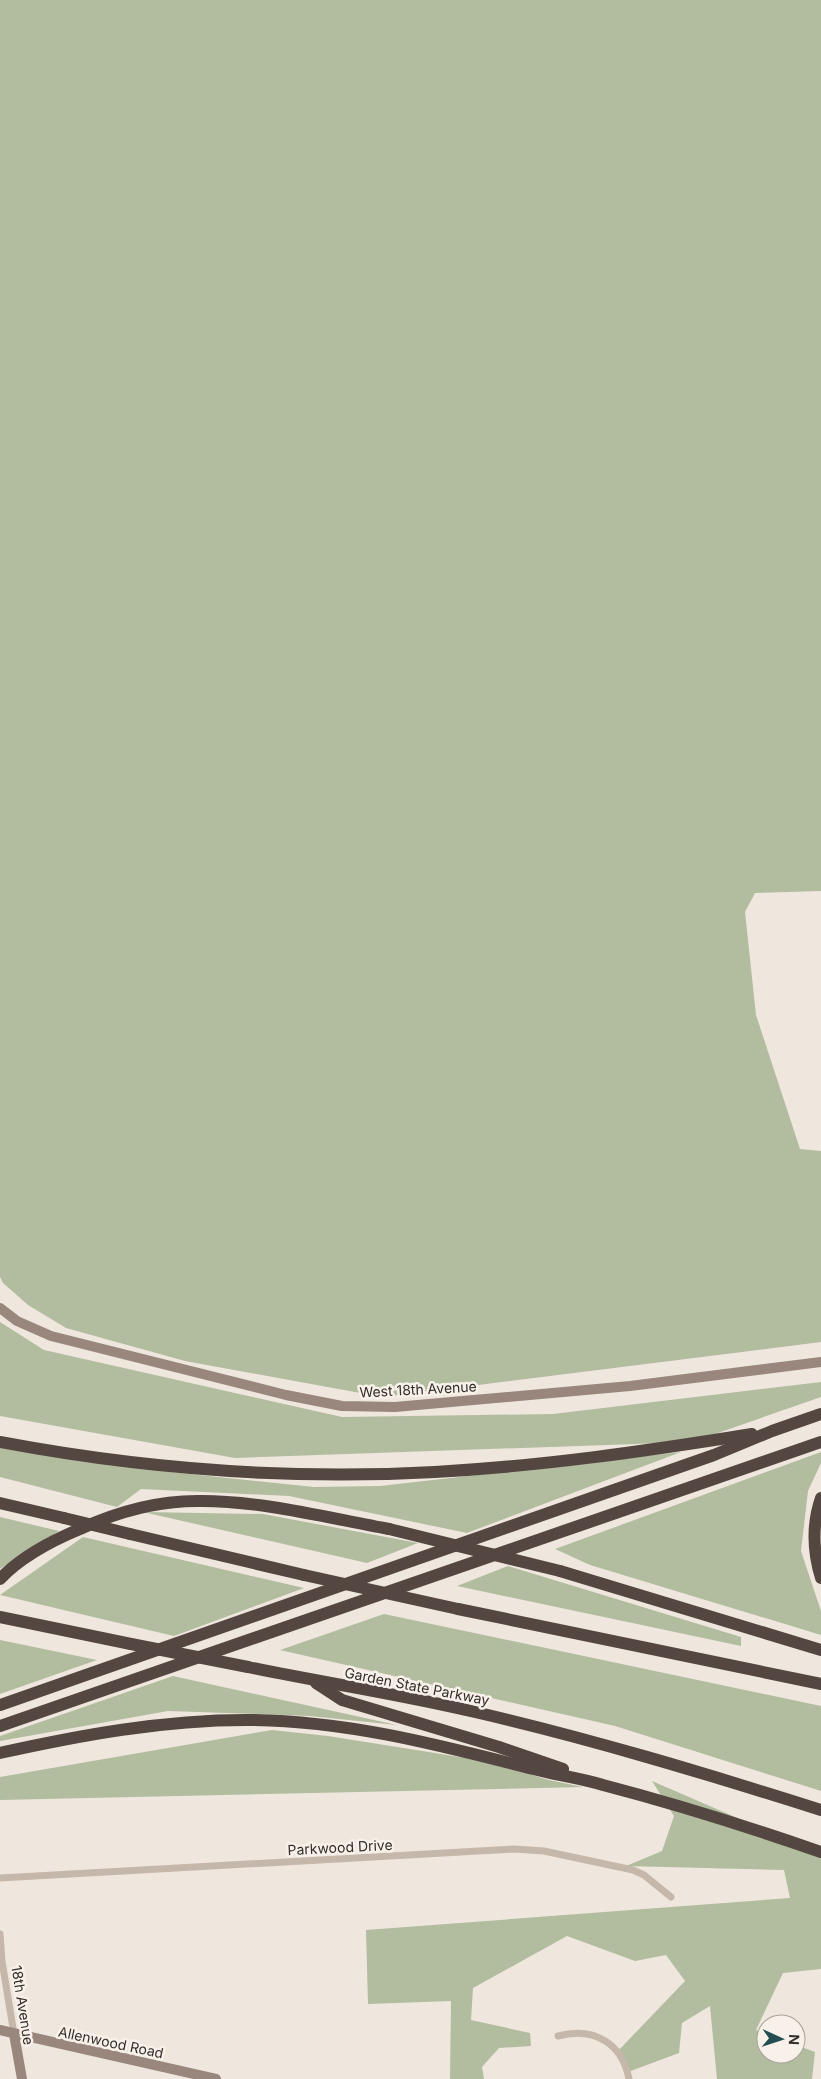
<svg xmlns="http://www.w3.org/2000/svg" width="821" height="2079" font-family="Inter,sans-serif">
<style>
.green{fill:#b2bc9f}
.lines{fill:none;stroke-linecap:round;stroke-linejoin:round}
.street{stroke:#c6b7ab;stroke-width:7}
.secondary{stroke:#99877d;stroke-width:10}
.highway{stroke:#544741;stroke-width:12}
.highway-bridge{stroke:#544741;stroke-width:12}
.labels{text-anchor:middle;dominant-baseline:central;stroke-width:5;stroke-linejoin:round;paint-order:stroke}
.street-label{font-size:14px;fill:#342d29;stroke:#f7f1e9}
</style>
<rect width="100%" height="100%" fill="#efe7de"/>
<g class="green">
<polygon points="0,0 821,0 821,891 755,893 745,912 756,1015 800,1149 821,1151 821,1342 382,1397 185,1361 66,1328 28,1305 3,1283 0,1277"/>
<polygon points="0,1322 44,1350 342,1417 553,1414 821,1382 821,1397 692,1442 235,1458 0,1416"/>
<polygon points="0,1443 171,1472 314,1487 380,1486 681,1452 467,1533 289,1496 141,1489 117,1507 0,1477"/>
<polygon points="821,1452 821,1463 808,1491 801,1551 821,1611 821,1635 590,1565 555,1549"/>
<polygon points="143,1512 263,1514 418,1543 367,1563"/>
<polygon points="0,1517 59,1531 0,1569"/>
<polygon points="83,1537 304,1588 174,1636 0,1595"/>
<polygon points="508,1566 741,1637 741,1646 457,1586"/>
<polygon points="384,1614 821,1706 821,1791 615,1726 280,1650"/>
<polygon points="0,1640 97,1660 0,1694"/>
<polygon points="173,1676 397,1725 310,1716 168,1711 0,1741 0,1736"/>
<polygon points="272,1730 328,1736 485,1761 549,1780 583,1787 0,1800 0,1777"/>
<polygon points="652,1781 821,1854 821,1969 783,1973 756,2030 766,2034 766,2054 796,2054 796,2045 815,2052 812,2079 717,2079 710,2006 682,2023 679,2053 628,2072 616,2053 685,1981 666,1955 635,1961 567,1936 473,1988 471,2020 530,2033 531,2046 499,2048 482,2067 484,2079 450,2079 451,2001 368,2004 366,1930 790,1898 784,1870 626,1866 662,1851 674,1816"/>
</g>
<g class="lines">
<g class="street">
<polyline points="0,1878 514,1849 544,1851 633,1870 644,1875 671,1897"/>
<polyline points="0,1934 2,1961 14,2034"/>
<path d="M558 2036C593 2027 622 2042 629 2079"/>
</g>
<g class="secondary">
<polyline points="0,1308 17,1321 51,1336 286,1395 342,1406 395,1407 630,1386 821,1362"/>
<polyline points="0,2030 216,2079"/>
<polyline points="14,2034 22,2079"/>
</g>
<g class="highway">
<path d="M0 1442C143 1469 290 1480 435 1472 542 1466 647 1451 752 1434"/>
<path d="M821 1498C812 1524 813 1552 821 1578"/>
<polyline points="0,1503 64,1518"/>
<polyline points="130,1534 304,1575"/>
<polyline points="560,1571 821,1650"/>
<path d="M0 1579C22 1556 51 1541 80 1529 117 1512 156 1501 197 1501 259 1500 328 1518 389 1529"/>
<polyline points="458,1609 821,1684"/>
<polyline points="0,1617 131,1644"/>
<path d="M248 1667C324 1683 400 1694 475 1712 592 1739 707 1774 821 1810"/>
<polyline points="316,1683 342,1700 499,1747 563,1769"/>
<polyline points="0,1705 714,1455 772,1431 821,1414"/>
<polyline points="0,1726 821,1442"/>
<path d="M0 1753C81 1735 163 1720 246 1720 344 1720 439 1745 533 1769 556 1775 580 1778 603 1785 676 1804 749 1827 821 1852"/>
</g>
<g class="highway-bridge">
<polyline points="64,1518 130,1534"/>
<polyline points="389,1529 560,1571"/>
<polyline points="304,1575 458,1609"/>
<polyline points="131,1644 248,1667"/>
</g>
</g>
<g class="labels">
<g class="street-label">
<text transform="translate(418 1389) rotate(-3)">West 18th Avenue</text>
<text transform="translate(417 1686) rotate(11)">Garden State Parkway</text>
<text transform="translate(340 1847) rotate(-3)">Parkwood Drive</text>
<text transform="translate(23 2005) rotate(81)">18th Avenue</text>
<text transform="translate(111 2042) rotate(12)">Allenwood Road</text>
</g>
</g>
<g transform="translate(781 2039) rotate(93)"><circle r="24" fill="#f7f1e9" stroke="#a9a39c"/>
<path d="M0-4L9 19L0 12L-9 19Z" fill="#244d51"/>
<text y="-8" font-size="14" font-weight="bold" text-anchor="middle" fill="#342d29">N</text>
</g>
</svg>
